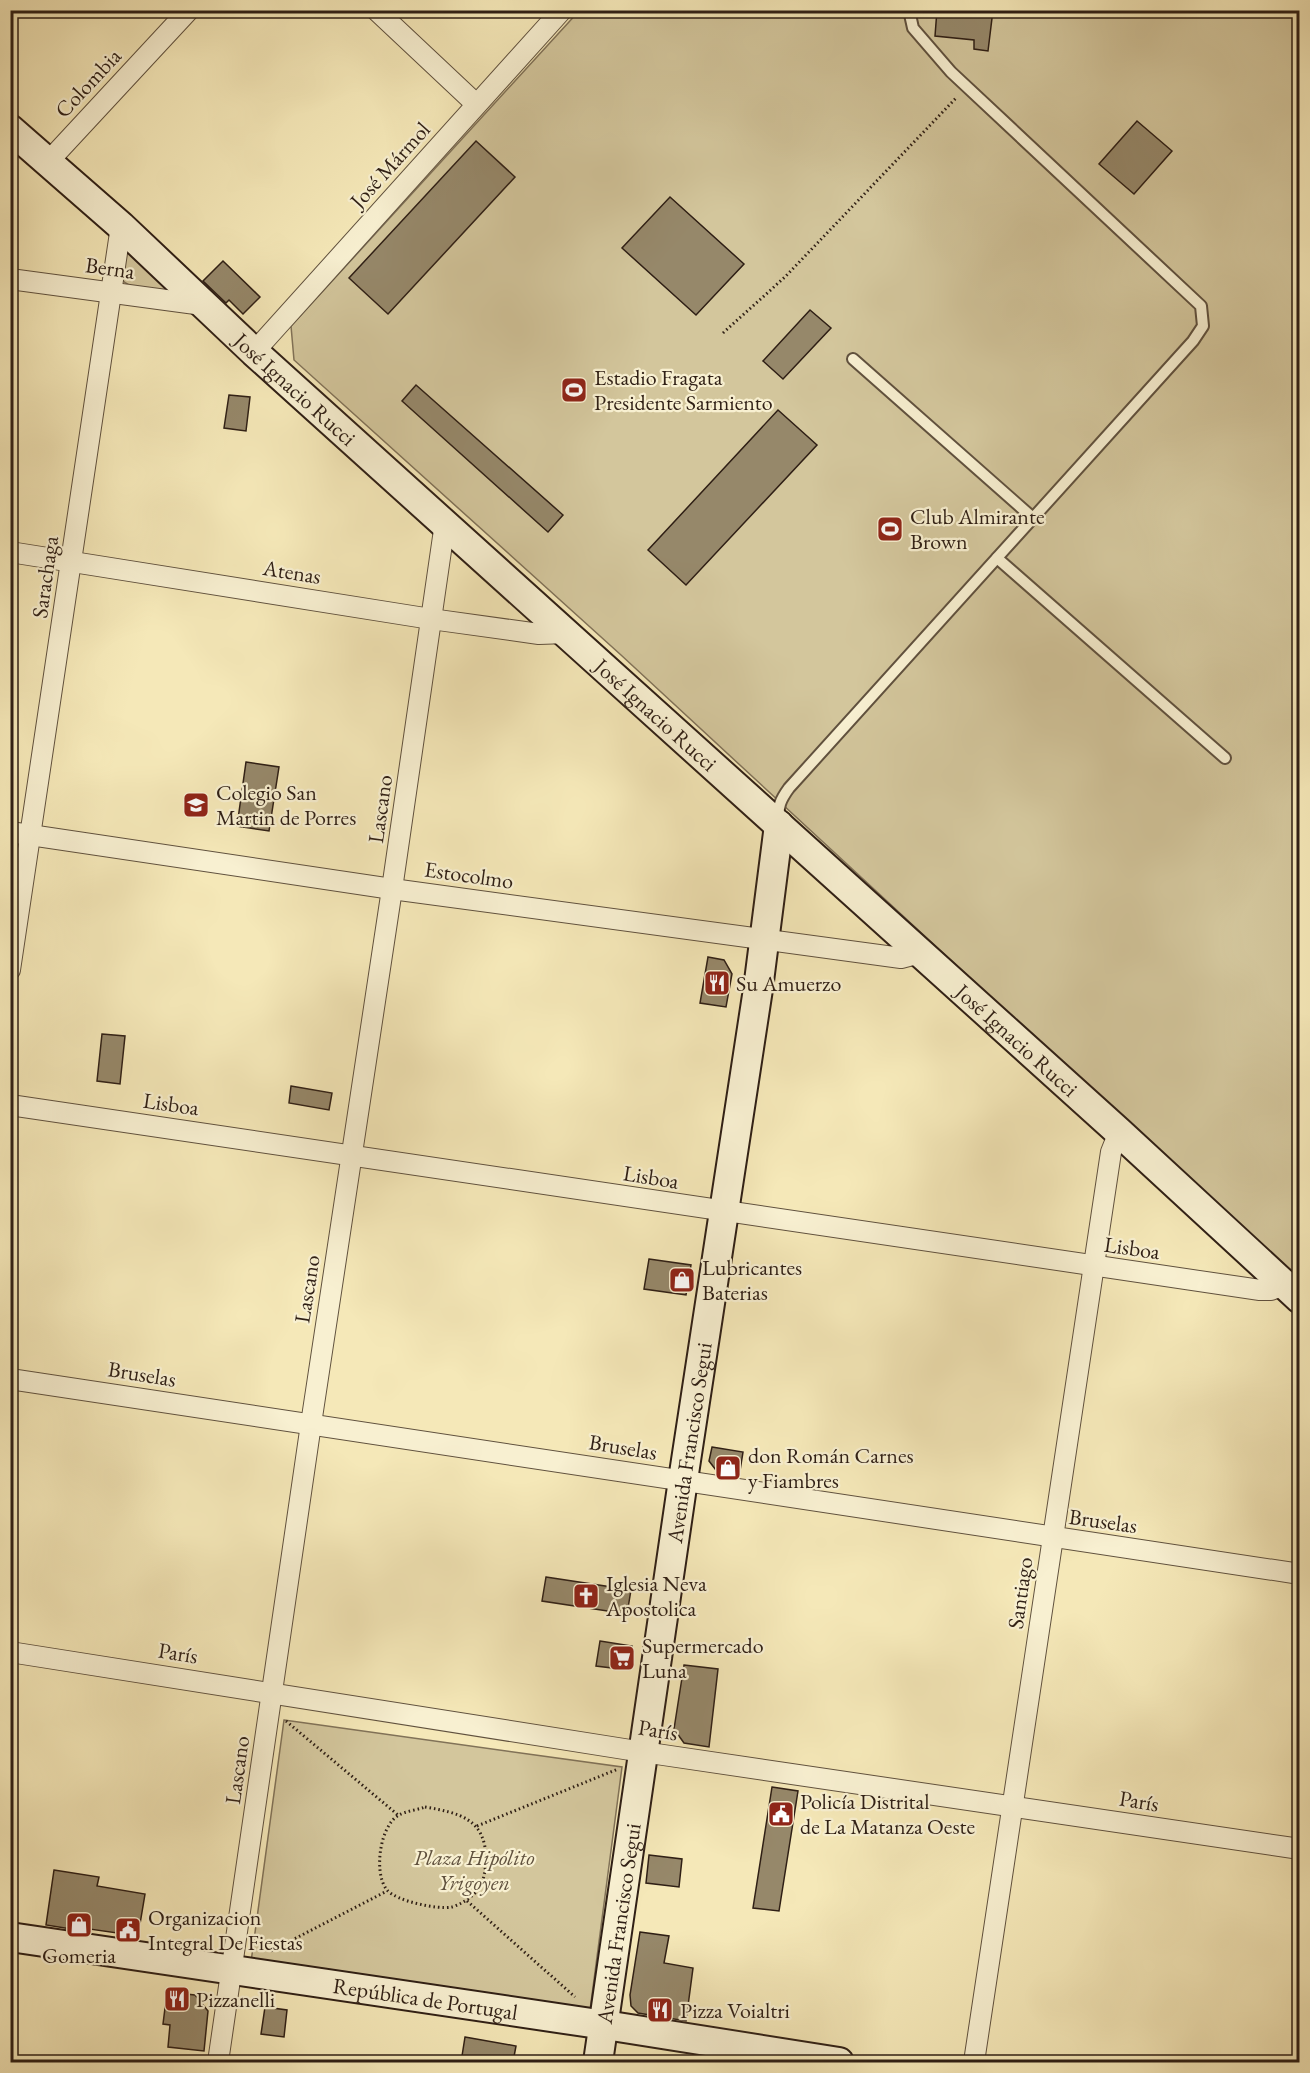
<svg xmlns="http://www.w3.org/2000/svg" width="1310" height="2073" font-family="'EB Garamond',serif">
<style>
.green{fill:#d3c69c;stroke:#817258;stroke-width:1.5}
.building{fill:#96886a;stroke:#2f1f15;stroke-width:1.5}
.lines{fill:none;stroke-linecap:round;stroke-linejoin:round}
.lane-casing{stroke:#60513e;stroke-width:14}
.street-casing{stroke:#60513e;stroke-width:22}
.secondary-casing{stroke:#2f1f15;stroke-width:32}
.path{stroke:#2f1f15;stroke-width:3;stroke-dasharray:1.5 3;stroke-linecap:butt}
.lane{stroke:#f8f0d1;stroke-width:10}
.street{stroke:#f8f0d1;stroke-width:20}
.secondary{stroke:#f8f0d1;stroke-width:28}
.labels{text-anchor:middle;dominant-baseline:central;stroke-width:4.5;stroke-linejoin:round;paint-order:stroke}
.street-label{font-size:22px;fill:#2f1f15;stroke:#f8f0d1}
.poi-label{font-size:22px;fill:#2f1f15;stroke:#f8f0d1;text-anchor:start}
.park-label{font-size:22px;font-style:italic;fill:#60513e;stroke:#f8f0d1}
</style>
<rect width="100%" height="100%" fill="#f5e8b8"/>
<filter id="stains"><feTurbulence type="fractalNoise" baseFrequency=".00333" numOctaves="4"/><feColorMatrix values="0 0 0 0 .2 0 0 0 0 .09 0 0 0 0 .02 0 0 0 .5 -.17"/></filter>
<radialGradient id="worn" r=".72"><stop offset=".6" stop-color="#630" stop-opacity="0"/><stop offset="1" stop-color="#630" stop-opacity=".3"/></radialGradient>
<g class="green">
<polygon points="579,11 1299,11 1299,1278 1077,1077 621,655 294,360 291,326"/>
<path d="M130 251 170 289 168 291C154 289 133 291 122 280L125 254Z"/>
<polygon points="284,1720 622,1767 590,2010 251,1962"/>
</g>
<g class="building">
<polygon points="937,10 993,10 988,51 974,49 974,40 935,36"/>
<polygon points="1137,121 1172,151 1134,194 1099,164"/>
<polygon points="476,141 515,177 388,314 349,278"/>
<polygon points="670,197 744,264 696,315 622,248"/>
<polygon points="223,261 260,297 243,314 229,300 226,303 203,281"/>
<polygon points="810,310 831,328 783,379 763,361"/>
<polygon points="416,385 563,515 548,532 402,401"/>
<polygon points="229,395 250,397 246,431 224,428"/>
<polygon points="778,410 817,445 686,585 648,550"/>
<polygon points="246,762 279,767 269,831 237,826"/>
<polygon points="708,957 724,960 732,974 726,1007 700,1003"/>
<polygon points="102,1034 125,1036 120,1084 97,1081"/>
<polygon points="291,1086 332,1093 329,1110 289,1103"/>
<polygon points="649,1259 691,1265 686,1295 644,1289"/>
<polygon points="712,1447 743,1452 739,1477 719,1474 709,1461"/>
<polygon points="546,1577 631,1590 627,1614 542,1601"/>
<polygon points="600,1641 632,1646 628,1670 596,1666"/>
<polygon points="684,1665 718,1669 709,1747 684,1743 674,1729"/>
<polygon points="772,1787 798,1791 779,1911 753,1908"/>
<polygon points="649,1855 682,1859 679,1887 646,1883"/>
<polygon points="54,1870 99,1877 97,1886 145,1894 138,1936 90,1929 90,1932 46,1925"/>
<polygon points="640,1932 669,1936 664,1963 693,1968 686,2021 638,2013 631,2006 630,1995"/>
<polygon points="167,1992 195,1995 208,2011 204,2051 168,2047 170,2025 163,2024"/>
<polygon points="265,2007 287,2010 284,2037 261,2034"/>
<polygon points="465,2037 516,2046 513,2062 492,2062 492,2060 462,2056"/>
</g>
<g class="lines">
<defs>
<g id="lane">
<polyline points="853,359 1033,518"/>
<polyline points="997,558 1225,758"/>
<path d="M779 820C777 807 781 799 789 788L1193 341 1203 326 1201 306 951 72 913 28 909 10"/>
</g>
<g id="street">
<polyline points="376,10 476,104"/>
<polyline points="47,163 189,10"/>
<polyline points="10,279 203,305"/>
<polyline points="254,352 562,10"/>
<polyline points="10,552 431,619 539,634 567,633"/>
<polyline points="10,832 392,889 901,958 920,953"/>
<polyline points="10,970 121,226"/>
<polyline points="10,1105 1260,1290 1271,1290 1284,1285"/>
<polyline points="10,1379 1300,1574"/>
<polyline points="10,1652 643,1752 1300,1849"/>
<polyline points="218,2062 311,1424 392,889 445,523"/>
<polyline points="974,2062 1111,1152 1119,1132"/>
</g>
<g id="secondary">
<path id="s1" d="M10 129 121 226 254 352 1119 1132 1300 1299"/>
<path id="s2" d="M10 1937 605 2025 839 2062"/>
<path id="s3" d="M598 2062 683 1480 758 989 779 825"/>
</g>
</defs>
<use href="#lane" class="lane-casing"/>
<use href="#street" class="street-casing"/>
<use href="#secondary" class="secondary-casing"/>
<g class="path">
<polyline points="723,333 785,277 957,97"/>
<polyline points="286,1721 398,1815"/>
<path d="M425 1807C460 1813 486 1819 486 1860 485 1872 484 1884 475 1893 468 1900 461 1904 452 1907 438 1910 396 1901 387 1890 373 1873 380 1825 399 1815 406 1811 417 1810 425 1807Z"/>
<polyline points="477,1826 618,1769"/>
<polyline points="467,1901 575,1997"/>
<polyline points="271,1951 387,1891"/>
</g>
<use href="#lane" class="lane"/>
<use href="#street" class="street"/>
<use href="#secondary" class="secondary"/>
</g>
<defs>
<symbol id="stadium-square" viewBox="-11 -11 22 22"><rect x="-9" y="-9" width="18" height="18" rx="4" fill="#8f2418" stroke="#f8f0d1"/><path d="M0-5a6.5 5 0 1 0 0 10a6.5 5 0 1 0 0-10ZM-3.5-1.8h7v3.6h-7Z" fill="#fff"/></symbol>
<symbol id="school-square" viewBox="-11 -11 22 22"><rect x="-9" y="-9" width="18" height="18" rx="4" fill="#8f2418" stroke="#f8f0d1"/><path d="M0-5L7-2L0 1L-7-2ZM-4 1L0 2.5L4 1V4Q0 6-4 4Z" fill="#fff"/></symbol>
<symbol id="restaurant-square" viewBox="-11 -11 22 22"><rect x="-9" y="-9" width="18" height="18" rx="4" fill="#8f2418" stroke="#f8f0d1"/><path d="M-5-6h1v4h1v-4h1v4h1v-4h1v5L-1.5 .5V6h-2V.5L-5-1ZM5-6V6H3V1.5H1.5Q1.5-4 5-6Z" fill="#fff"/></symbol>
<symbol id="shop-square" viewBox="-11 -11 22 22"><rect x="-9" y="-9" width="18" height="18" rx="4" fill="#8f2418" stroke="#f8f0d1"/><path d="M-5-2.5h2.3a2.7 3.5 0 0 1 5.4 0H5L5.5 6h-11ZM-1.5-2.5h3a1.5 2.3 0 0 0-3 0Z" fill="#fff"/></symbol>
<symbol id="church-square" viewBox="-11 -11 22 22"><rect x="-9" y="-9" width="18" height="18" rx="4" fill="#8f2418" stroke="#f8f0d1"/><path d="M-1.2-6h2.4v3.5h3.3v2.4h-3.3V6h-2.4V-.1h-3.3v-2.4h3.3Z" fill="#fff"/></symbol>
<symbol id="supermarket-square" viewBox="-11 -11 22 22"><rect x="-9" y="-9" width="18" height="18" rx="4" fill="#8f2418" stroke="#f8f0d1"/><path d="M-6-5.5h2.5l.6 2H6L4.5 2H-2.5L-4.4-4H-6ZM-1.5 3.2a1.3 1.3 0 1 0 .1 0ZM3 3.2a1.3 1.3 0 1 0 .1 0Z" fill="#fff"/></symbol>
<symbol id="civic-square" viewBox="-11 -11 22 22"><rect x="-9" y="-9" width="18" height="18" rx="4" fill="#8f2418" stroke="#f8f0d1"/><path d="M-.6-6.5H3V-4.5H.6V-3L4-1V1h2V6H-6V1h2V-1L-.6-3ZM-1.2 2.5V6h2.4V2.5Z" fill="#fff"/></symbol>
</defs>
<g fill-rule="evenodd">
<use href="#stadium-square" x="559" y="375" width="30" height="30"/>
<use href="#stadium-square" x="875" y="514" width="30" height="30"/>
<use href="#school-square" x="181" y="790" width="30" height="30"/>
<use href="#restaurant-square" x="702" y="968" width="30" height="30"/>
<use href="#shop-square" x="667" y="1265" width="30" height="30"/>
<use href="#shop-square" x="713" y="1453" width="30" height="30"/>
<use href="#church-square" x="571" y="1581" width="30" height="30"/>
<use href="#supermarket-square" x="607" y="1643" width="30" height="30"/>
<use href="#civic-square" x="766" y="1799" width="30" height="30"/>
<use href="#shop-square" x="64" y="1910" width="30" height="30"/>
<use href="#civic-square" x="113" y="1915" width="30" height="30"/>
<use href="#restaurant-square" x="162" y="1984" width="30" height="30"/>
<use href="#restaurant-square" x="645" y="1995" width="30" height="30"/>
</g>
<g class="labels">
<g class="street-label">
<text transform="translate(88 83) rotate(-47)">Colombia</text>
<text transform="translate(390 165) rotate(-48)">José Mármol</text>
<text transform="translate(110 268) rotate(8)">Berna</text>
<text stroke="none"><textPath href="#s1" startOffset="386">José Ignacio Rucci</textPath></text>
<text transform="translate(292 572) rotate(9)">Atenas</text>
<text transform="translate(45 577) rotate(-82)">Sarachaga</text>
<text stroke="none"><textPath href="#s1" startOffset="872">José Ignacio Rucci</textPath></text>
<text transform="translate(380 809) rotate(-82)">Lascano</text>
<text transform="translate(469 875) rotate(8)">Estocolmo</text>
<text stroke="none"><textPath href="#s1" startOffset="1358">José Ignacio Rucci</textPath></text>
<text transform="translate(171 1104) rotate(8)">Lisboa</text>
<text transform="translate(651 1177) rotate(9)">Lisboa</text>
<text transform="translate(1132 1248) rotate(8)">Lisboa</text>
<text transform="translate(307 1289) rotate(-81)">Lascano</text>
<text transform="translate(142 1374) rotate(9)">Bruselas</text>
<text stroke="none"><textPath href="#s3" startOffset="626">Avenida Francisco Segui</textPath></text>
<text transform="translate(623 1447) rotate(9)">Bruselas</text>
<text transform="translate(1103 1521) rotate(8)">Bruselas</text>
<text transform="translate(1020 1593) rotate(-82)">Santiago</text>
<text transform="translate(178 1653) rotate(9)">París</text>
<text transform="translate(658 1730) rotate(9)">París</text>
<text transform="translate(237 1770) rotate(-82)">Lascano</text>
<text transform="translate(1139 1801) rotate(9)">París</text>
<text stroke="none"><textPath href="#s3" startOffset="140">Avenida Francisco Segui</textPath></text>
<text stroke="none"><textPath href="#s2" startOffset="420">República de Portugal</textPath></text>
</g>
<g class="poi-label">
<text x="594" y="377">Estadio Fragata<tspan x="594" dy="25">Presidente Sarmiento</tspan></text>
<text x="910" y="516">Club Almirante<tspan x="910" dy="25">Brown</tspan></text>
<text x="216" y="792">Colegio San<tspan x="216" dy="25">Martin de Porres</tspan></text>
<text x="736" y="983">Su Amuerzo</text>
<text x="702" y="1267">Lubricantes<tspan x="702" dy="25">Baterias</tspan></text>
<text x="748" y="1455">don Román Carnes<tspan x="748" dy="25">y Fiambres</tspan></text>
<text x="606" y="1583">Iglesia Neva<tspan x="606" dy="25">Apostolica</tspan></text>
<text x="642" y="1645">Supermercado<tspan x="642" dy="25">Luna</tspan></text>
<text x="800" y="1801">Policía Distrital<tspan x="800" dy="25">de La Matanza Oeste</tspan></text>
<text x="148" y="1917">Organizacion<tspan x="148" dy="25">Integral De Fiestas</tspan></text>
<text x="79" y="1955" text-anchor="middle">Gomeria</text>
<text x="196" y="1999">Pizzanelli</text>
<text x="680" y="2010">Pizza Voialtri</text>
</g>
<g class="park-label">
<text x="474" y="1857">Plaza Hipólito<tspan x="474" dy="25">Yrigoyen</tspan></text>
</g>
</g>
<rect width="1310" height="2073" fill="none" stroke="#f5e8b8" stroke-width="36"/>
<rect x="12" y="12" width="1286" height="2049" fill="none" stroke="#2f1f15" stroke-width="3"/>
<rect x="18" y="18" width="1274" height="2037" fill="none" stroke="#2f1f15" stroke-width="1.5"/>
<rect width="100%" height="100%" filter="url(#stains)"/>
<rect width="100%" height="100%" fill="url(#worn)"/>
</svg>
